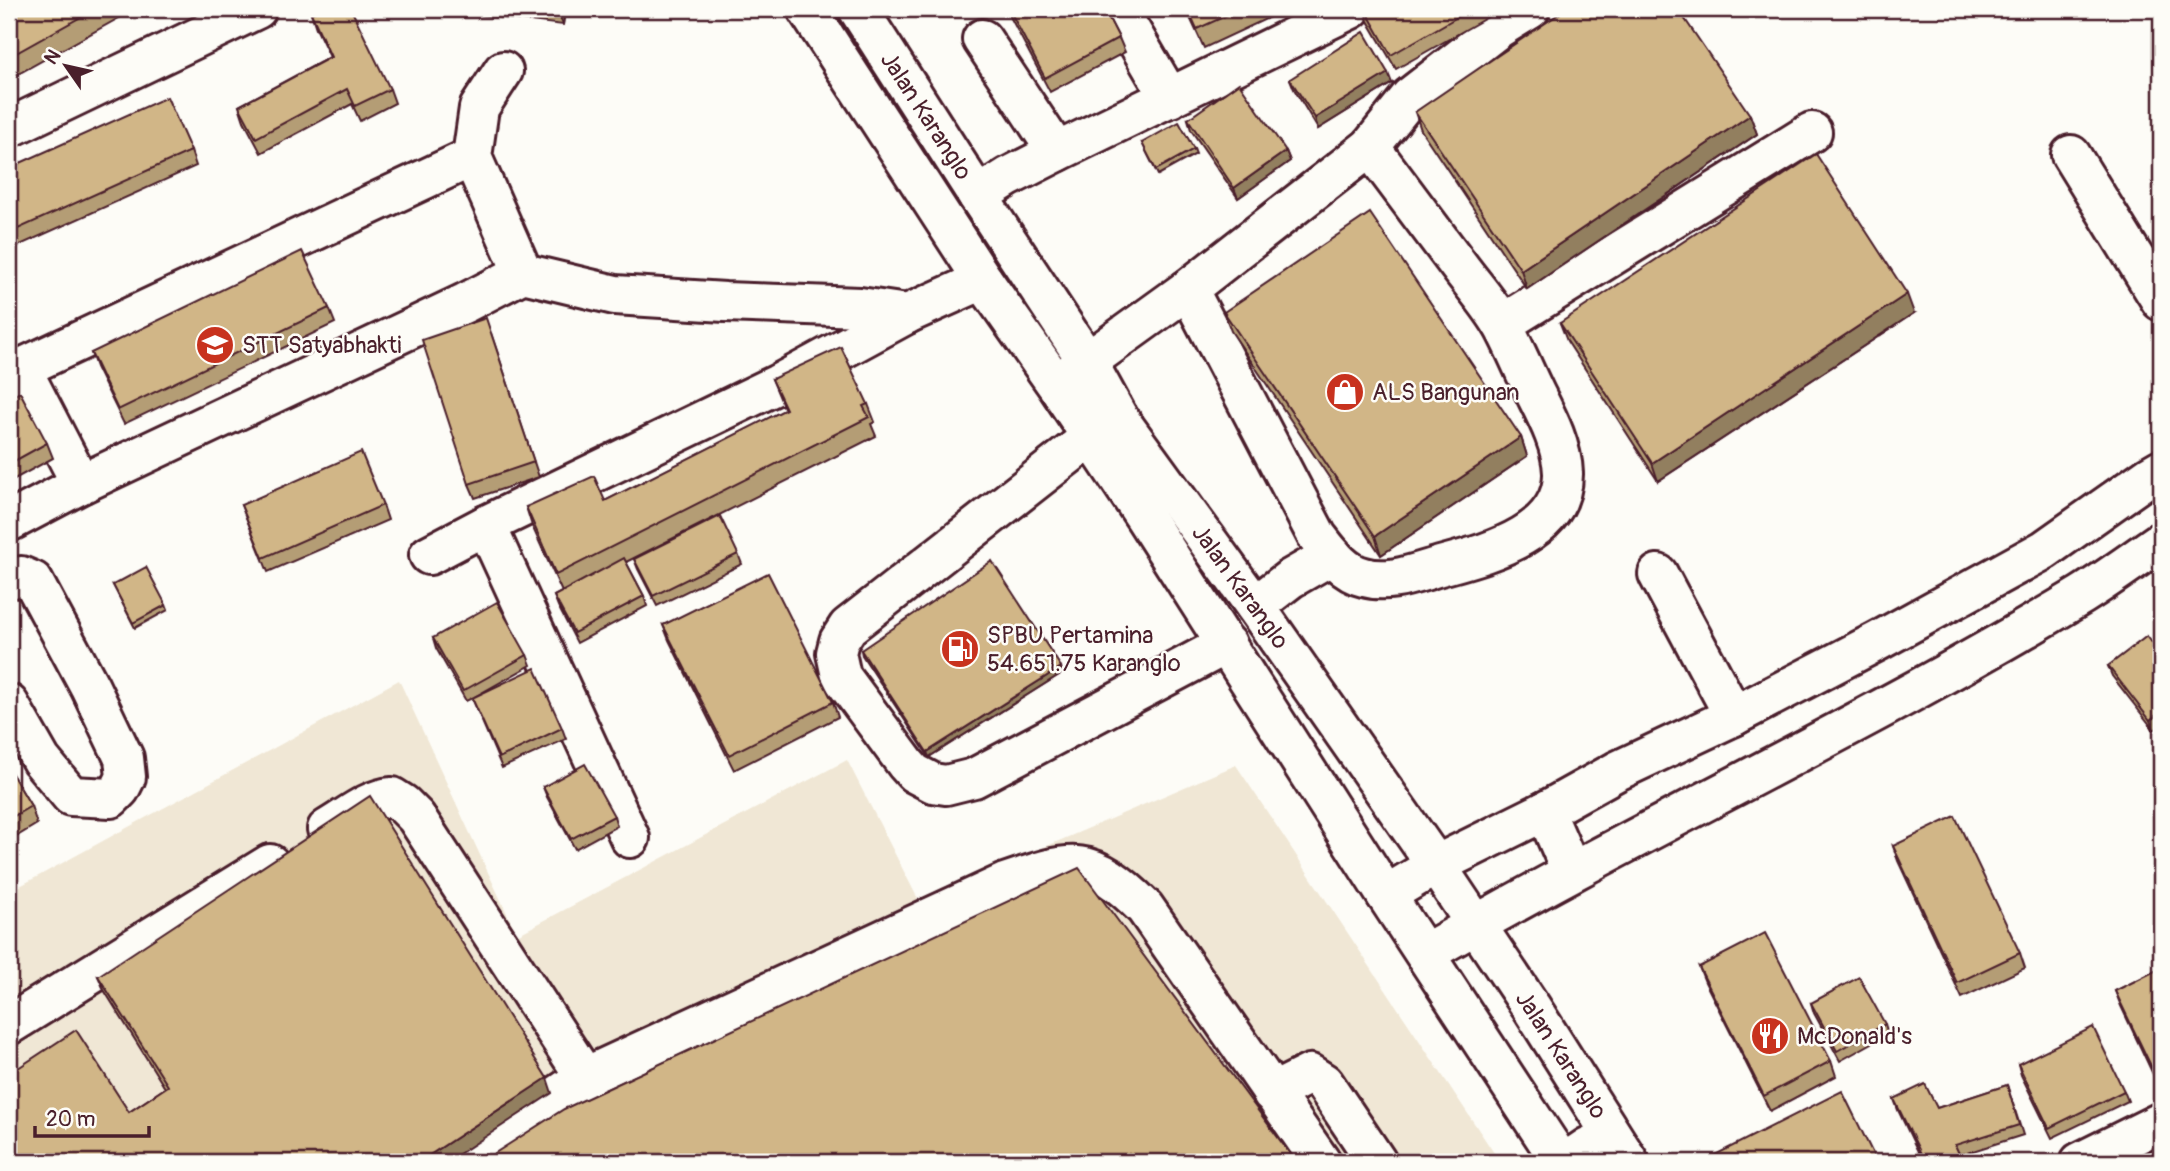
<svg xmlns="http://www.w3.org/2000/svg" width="2170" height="1171" font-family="Pangolin,sans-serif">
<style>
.built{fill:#f0e7d5}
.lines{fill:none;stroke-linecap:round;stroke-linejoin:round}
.minor-casing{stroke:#4a1f2b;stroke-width:44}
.highway-casing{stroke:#4a1f2b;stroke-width:44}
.minor{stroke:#fdfcf7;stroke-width:38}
.highway{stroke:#fdfcf7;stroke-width:38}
.wall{fill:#b49d74;stroke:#4a1f2b;stroke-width:2}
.shaded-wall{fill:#927f5e;stroke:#4a1f2b;stroke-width:2}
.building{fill:#d1b687;stroke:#4a1f2b;stroke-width:2}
.labels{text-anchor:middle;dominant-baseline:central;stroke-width:5;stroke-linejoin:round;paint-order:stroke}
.street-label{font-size:24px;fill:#4a1f2b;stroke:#fdfcf7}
.poi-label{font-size:24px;fill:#4a1f2b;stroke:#fdfcf7;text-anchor:start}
</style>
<rect width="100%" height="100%" fill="#fdfcf7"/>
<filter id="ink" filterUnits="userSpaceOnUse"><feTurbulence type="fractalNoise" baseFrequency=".0143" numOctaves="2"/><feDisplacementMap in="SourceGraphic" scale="14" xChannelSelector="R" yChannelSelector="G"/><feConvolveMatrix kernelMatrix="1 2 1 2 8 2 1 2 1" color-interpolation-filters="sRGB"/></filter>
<g filter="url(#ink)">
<polygon class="built" points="399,680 517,935 847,760 919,901 1236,765 1500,1162 9,1162 9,892"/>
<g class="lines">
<defs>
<g id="minor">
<polyline points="1118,9 1170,98"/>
<polyline points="982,39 1057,152"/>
<polyline points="503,71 479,108 472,157 523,273"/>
<polyline points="9,128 257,9"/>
<polyline points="2071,155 2161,301"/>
<polyline points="978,196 1008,177 1057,152 1351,9"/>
<path d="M1188 289 1317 536C1330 553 1343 572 1364 577 1389 584 1413 574 1437 567 1483 554 1564 536 1563 473 1562 445 1547 417 1535 393 1524 371 1515 348 1503 326 1491 305 1473 285 1459 266 1429 226 1399 186 1370 147"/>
<polyline points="1502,324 1812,132"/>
<polyline points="21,368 81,484"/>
<polyline points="9,374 472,157"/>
<polyline points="1062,380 1188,289 1370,147 1410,97 1499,28 1530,9"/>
<polyline points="1119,419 1091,437 848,627 839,641 836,653 841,676 906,764 914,773 933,783 946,785 974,778 1227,644"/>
<polyline points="9,522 81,484 465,303 523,273 615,295 725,302 860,307 907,314"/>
<polyline points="486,525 630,838"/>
<polyline points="429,555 486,525 778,384 907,314 983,280"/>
<polyline points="1658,574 1734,716"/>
<polyline points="9,579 21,576 33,581 90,687 124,758 126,777 120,789 111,798 71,796 41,760 9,704"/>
<polyline points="1255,606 1290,579 1332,555"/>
<polyline points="1545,811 1571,871"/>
<path d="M327 829C348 817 368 799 392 797L403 804 416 817 585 1077"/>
<polyline points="1386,895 1436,865 1545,811 1617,771 1734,716 1878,641 2044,550 2149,476 2161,469"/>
<path d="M1426 953C1642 828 1869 724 2082 595 2109 578 2135 559 2161 541"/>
<polyline points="9,1025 270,864"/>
<polyline points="1272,1093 1310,1074 1324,1083 1377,1162"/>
<path d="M460 1162 585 1077 1005 883C1074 859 1090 854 1145 908L1321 1162"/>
<polyline points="1566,1162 1588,1147 1612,1136"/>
<polyline points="2080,1162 2161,1122"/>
</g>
<g id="highway">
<polyline points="807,9 983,280 1056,384 1144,516 1386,895 1561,1162"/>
<polyline points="858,9 978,196 1087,361 1119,419 1255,606 1436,865 1531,1007 1629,1162"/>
</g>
</defs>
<use href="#minor" class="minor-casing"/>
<use href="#highway" class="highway-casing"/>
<use href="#minor" class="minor"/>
<use href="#highway" class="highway"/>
</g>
<g class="wall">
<polygon points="9,9 135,9 9,79"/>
<polygon points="469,9 565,9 563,25 471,14"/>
<polygon points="1006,9 1104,9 1119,38 1125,52 1050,92"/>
<polygon points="1186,9 1287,9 1204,48"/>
<polygon points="1364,9 1500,9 1500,10 1396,69 1368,21"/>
<polygon points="311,13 390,89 395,103 360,121 352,104 261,153 244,121 239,106 330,57 316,28"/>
<polygon points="1290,79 1392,83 1318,129 1294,89"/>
<polygon points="1415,112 1750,115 1757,134 1527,289 1421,130"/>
<polygon points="1188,119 1286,151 1290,161 1238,198 1191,130"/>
<polygon points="1142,143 1194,149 1196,154 1158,175"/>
<polygon points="191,151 196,166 9,250 9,168"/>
<polygon points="329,308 335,323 124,424 96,367 91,353"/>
<polygon points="1224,312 1521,437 1527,456 1381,555 1231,331"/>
<polygon points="1914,313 1658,481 1567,341 1560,323"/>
<polygon points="491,333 539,477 475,498 469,484"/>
<polygon points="772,379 868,404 875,422 871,424 876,436 626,562 644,596 647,606 577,643 558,606 554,596 562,592 532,526 526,507 605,501 785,410"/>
<polygon points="9,398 47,443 53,458 9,482"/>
<polygon points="241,505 383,505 388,520 268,572"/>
<polygon points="738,554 742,564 657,606 638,569 634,559"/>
<polygon points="113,585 166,605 168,610 135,628"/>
<polygon points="663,625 833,702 838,717 734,770 669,640"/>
<polygon points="433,638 527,655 531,665 476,696 562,728 566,739 502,768 472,698 466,701 436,648"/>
<polygon points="861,650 1061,667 1062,673 929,757 862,655"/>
<polygon points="2161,655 2154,730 2112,676 2108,666"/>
<polygon points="9,769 31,806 37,824 9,841"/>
<polygon points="543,787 614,816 617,826 575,849 547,797"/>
<polygon points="1893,846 2020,953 2025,968 1962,998 1898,861"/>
<polygon points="1699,967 1831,1061 1836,1076 1770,1111 1705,982"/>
<polygon points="2161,968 2161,1081 2157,1083 2121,1006 2115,991"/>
<polygon points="98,976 552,1093 129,1112 165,1088 104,990"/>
<polygon points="1811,1003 1885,1024 1888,1034 1840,1061 1814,1013"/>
<polygon points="2018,1064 2124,1091 2128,1101 2052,1138 2021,1075"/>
<polygon points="2007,1085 2023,1135 1960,1155 1963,1162 1923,1162 1898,1110 1894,1099 1937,1108"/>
</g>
<g class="shaded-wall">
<polygon points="558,9 565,9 563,25 557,10"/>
<polygon points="1388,73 1392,83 1318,129 1315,118"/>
<polygon points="1750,115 1757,134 1527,289 1521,270"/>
<polygon points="1286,151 1290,161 1238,198 1234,188"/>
<polygon points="1907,294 1914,313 1658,481 1652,463"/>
<polygon points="1521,437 1527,456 1381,555 1375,536"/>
<polygon points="1061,667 1062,673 929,757 927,752"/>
<polygon points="2161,711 2161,725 2154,730 2150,720"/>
<polygon points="547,1078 552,1093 447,1162 419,1162"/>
</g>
<g class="building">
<polygon points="9,9 95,9 9,57"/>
<polygon points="320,9 351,9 390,89 355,106 347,89 256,138 239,106 331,57 311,13"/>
<polygon points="1009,9 1104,9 1119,38 1045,78"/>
<polygon points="1188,9 1241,9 1197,29"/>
<polygon points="1365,9 1471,9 1391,55"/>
<polygon points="1566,9 1678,9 1750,115 1521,270 1415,112"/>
<polygon points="1364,32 1388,73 1315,118 1290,79"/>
<polygon points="1239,83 1286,151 1234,188 1188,119"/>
<polygon points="167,97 191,151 9,233 9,168"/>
<polygon points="1179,122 1194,149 1156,170 1142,143"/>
<polygon points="1816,154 1907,294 1652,463 1560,323"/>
<polygon points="1370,213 1521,437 1375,536 1224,312"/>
<polygon points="302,251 329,308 118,410 91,353"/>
<polygon points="486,318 534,462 469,484 422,340"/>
<polygon points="841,347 868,404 863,406 869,417 556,575 526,507 594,476 605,501 786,409 772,379"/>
<polygon points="20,392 47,443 9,464 9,398"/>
<polygon points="361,452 383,505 263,558 241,505"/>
<polygon points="720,516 738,554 653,596 634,559"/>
<polygon points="624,558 644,596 574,633 554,596"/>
<polygon points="992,561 1061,667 927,752 861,650"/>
<polygon points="146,567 166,605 133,623 113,585"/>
<polygon points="768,573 833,702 729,755 663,625"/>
<polygon points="497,602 527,655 463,691 433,638"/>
<polygon points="2147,636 2161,655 2161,711 2150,720 2108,666"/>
<polygon points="535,668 562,728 499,758 472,698"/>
<polygon points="585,764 614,816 571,839 543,787"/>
<polygon points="9,769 31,806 9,819"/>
<polygon points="370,796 547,1078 419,1162 9,1162 9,1074 76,1030 129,1112 168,1086 98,976"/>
<polygon points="1955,816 2020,953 1957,983 1893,846"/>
<polygon points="1079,868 1296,1162 481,1162 564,1109"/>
<polygon points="1765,933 1831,1061 1764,1096 1699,967"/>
<polygon points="2161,968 2161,1063 2152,1068 2115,991"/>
<polygon points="1859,977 1885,1024 1837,1051 1811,1003"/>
<polygon points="2093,1027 2124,1091 2049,1128 2018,1064"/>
<polygon points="1925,1084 1937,1108 2007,1085 2019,1125 1955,1145 1962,1160 1958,1162 1925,1162 1894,1099"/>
<polygon points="1842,1091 1877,1162 1708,1162 1707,1159"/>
</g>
</g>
<defs>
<symbol id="university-disc" viewBox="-11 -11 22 22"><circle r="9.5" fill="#c8321e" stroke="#fdfcf7"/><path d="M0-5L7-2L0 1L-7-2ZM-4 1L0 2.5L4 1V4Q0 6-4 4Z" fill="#fff"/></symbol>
<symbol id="shop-disc" viewBox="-11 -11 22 22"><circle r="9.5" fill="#c8321e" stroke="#fdfcf7"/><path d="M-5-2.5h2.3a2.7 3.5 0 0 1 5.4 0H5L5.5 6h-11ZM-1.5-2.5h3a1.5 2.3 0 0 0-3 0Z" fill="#fff"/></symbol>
<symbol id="fuel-disc" viewBox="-11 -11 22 22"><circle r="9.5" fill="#c8321e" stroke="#fdfcf7"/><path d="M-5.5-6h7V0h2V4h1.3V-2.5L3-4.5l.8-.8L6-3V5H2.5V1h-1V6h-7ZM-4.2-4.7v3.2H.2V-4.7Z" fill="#fff"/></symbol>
<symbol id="restaurant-disc" viewBox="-11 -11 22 22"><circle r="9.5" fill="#c8321e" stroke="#fdfcf7"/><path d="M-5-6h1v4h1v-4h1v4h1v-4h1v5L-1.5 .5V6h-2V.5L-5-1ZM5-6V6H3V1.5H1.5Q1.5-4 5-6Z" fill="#fff"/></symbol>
</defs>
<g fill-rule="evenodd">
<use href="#university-disc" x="193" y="323" width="44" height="44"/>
<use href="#shop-disc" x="1323" y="370" width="44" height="44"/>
<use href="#fuel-disc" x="938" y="627" width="44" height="44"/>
<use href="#restaurant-disc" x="1748" y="1014" width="44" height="44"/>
</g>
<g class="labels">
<g class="street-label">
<text transform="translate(926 116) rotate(57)">Jalan Karanglo</text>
<text transform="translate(1240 587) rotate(54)">Jalan Karanglo</text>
<text transform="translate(1561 1055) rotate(57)">Jalan Karanglo</text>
</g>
<g class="poi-label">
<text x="242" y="345">STT Satyabhakti</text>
<text x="1372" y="392">ALS Bangunan</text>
<text x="987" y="635">SPBU Pertamina<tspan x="987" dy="28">54.651.75 Karanglo</tspan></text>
<text x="1797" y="1036">McDonald's</text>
</g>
</g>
<rect width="2170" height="1171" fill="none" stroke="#fdfcf7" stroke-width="35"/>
<rect x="18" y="18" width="2135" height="1136" fill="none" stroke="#4a1f2b" stroke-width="2.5" filter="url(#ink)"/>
<g transform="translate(66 66) rotate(304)" stroke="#fdfcf7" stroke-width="5" paint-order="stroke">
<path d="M0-5L12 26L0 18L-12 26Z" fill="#4a1f2b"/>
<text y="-10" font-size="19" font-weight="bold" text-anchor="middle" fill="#4a1f2b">N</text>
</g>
<path d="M35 1126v10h114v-10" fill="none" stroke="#4a1f2b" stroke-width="3.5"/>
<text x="46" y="1126" font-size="21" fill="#4a1f2b" stroke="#fdfcf7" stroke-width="5" paint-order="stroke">20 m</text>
</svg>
